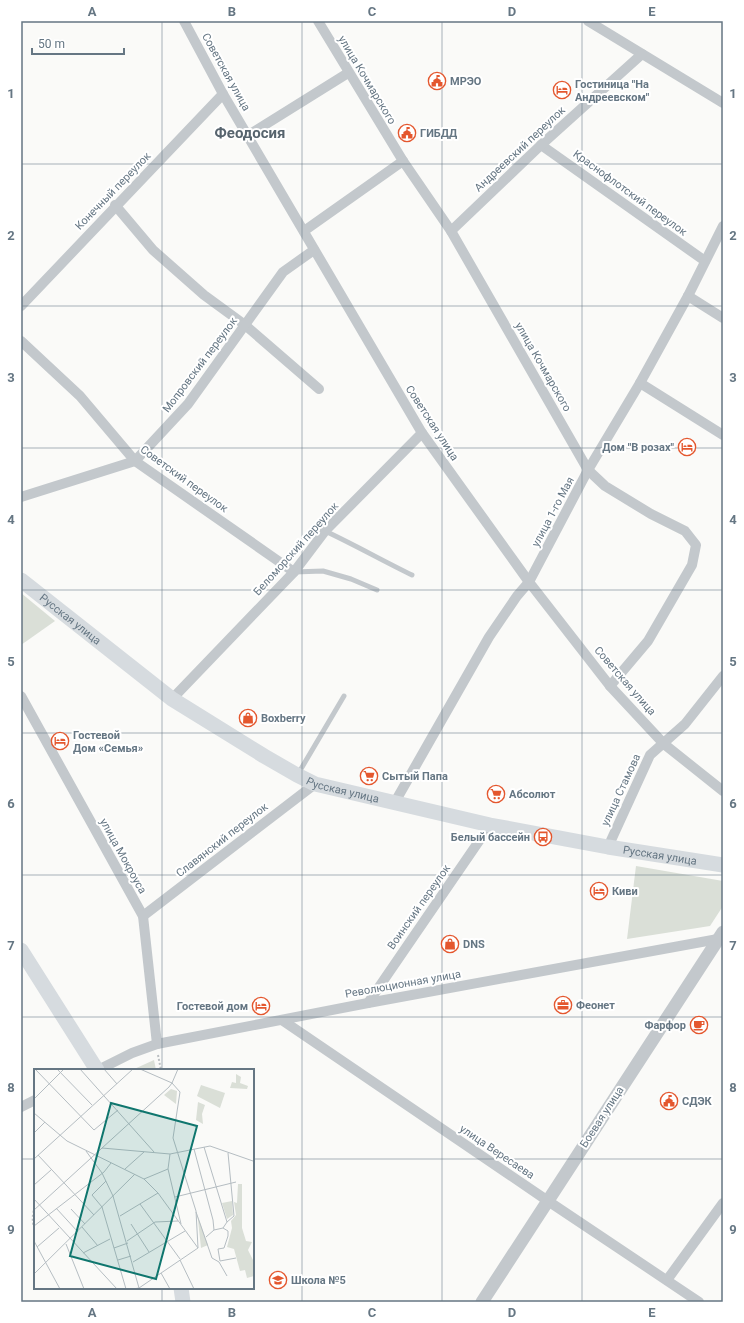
<svg xmlns="http://www.w3.org/2000/svg" width="744" height="1323" font-family="Roboto,sans-serif">
<style>
.green{fill:#dadfd7}
.lines{fill:none;stroke-linecap:round;stroke-linejoin:round}
.path{stroke:#bbbfc2;stroke-width:2;stroke-dasharray:2 2;stroke-linecap:butt}
.service{stroke:#c3c8cc;stroke-width:5}
.minor{stroke:#c3c8cc;stroke-width:10}
.tertiary{stroke:#c3c8cc;stroke-width:13}
.secondary{stroke:#d6dbdf;stroke-width:15}
.grid{fill:none;stroke:#657683;stroke-width:1;stroke-opacity:0.55}
.labels{text-anchor:middle;dominant-baseline:central;stroke-width:4;stroke-linejoin:round;paint-order:stroke}
.street-label{font-size:11px;fill:#657683;stroke:#fff}
.poi-label{font-size:11px;font-weight:bold;fill:#657683;stroke:#fff;text-anchor:start}
.district-label{font-size:15px;font-weight:bold;fill:#57646e;stroke:#fff}
.inset-road{fill:none;stroke:#b5bdc2;stroke-width:1}
.view{fill:#0f766e;fill-opacity:0.15;stroke:#0f766e;stroke-width:2}
.inset-edge{fill:none;stroke:#657683;stroke-width:2}
.neatline{fill:none;stroke:#657683;stroke-width:1.5}
.grid-label{font-size:13px;text-anchor:middle;font-weight:bold;fill:#657683}
</style>
<rect width="100%" height="100%" fill="#fafaf8"/>
<g class="green">
<polygon points="21,593 55,621 21,645"/>
<polygon points="636,866 723,881 723,906 710,926 627,939"/>
<polygon points="154,1060 156,1070 132,1070"/>
</g>
<g class="lines">
<g class="path">
<polyline points="158,1055 161,1070"/>
<path d="M35 1207C32 1215 32 1222 35 1230"/>
</g>
<g class="service">
<path d="M325 531C355 545 383 561 412 575"/>
<polyline points="294,572 323,571 351,579 377,590"/>
<polyline points="298,774 344,696"/>
</g>
<g class="minor">
<polyline points="184,21 223,94 422,433 529,582 610,686 664,744 723,791"/>
<polyline points="318,21 403,161 451,231 588,470 605,486 651,514 685,531 696,545 692,565 648,641 610,686"/>
<polyline points="588,21 723,103"/>
<polyline points="247,136 348,73"/>
<polyline points="541,145 705,261"/>
<polyline points="115,205 153,250 204,295 245,325 319,389"/>
<polyline points="304,231 403,161"/>
<polyline points="451,231 541,145 642,54"/>
<polyline points="688,296 723,318"/>
<polyline points="21,306 223,94"/>
<polyline points="21,341 80,396 135,461 294,572"/>
<polyline points="640,383 723,435"/>
<polyline points="21,497 135,461 188,404 283,272 314,250"/>
<polyline points="21,696 143,916 157,1044"/>
<polyline points="172,699 294,572 325,531 422,433"/>
<polyline points="395,802 489,637 517,596 529,582 588,470 640,383 688,296 723,226"/>
<polyline points="608,847 650,755 685,724 723,676"/>
<polyline points="143,916 315,784"/>
<polyline points="368,1003 490,825"/>
<polyline points="282,1020 548,1201 699,1302"/>
<polyline points="98,1070 132,1053 157,1044 368,1003 718,939"/>
<polyline points="21,1107 35,1100"/>
<polyline points="667,1280 723,1203"/>
</g>
<polyline class="tertiary" points="482,1302 723,932"/>
<g class="secondary">
<path id="s1" d="M21 580 172 699 264 756 297 775 315 784 490 825 608 847 723 865"/>
<polyline points="21,950 97,1070"/>
<polyline points="181,1288 183,1302"/>
</g>
</g>
<path class="grid" d="M162 21V1070M302 21V1302M442 21V1302M582 21V1302M21 164H723M21 306H723M21 448H723M21 590H723M21 733H723M21 875H723M21 1017H723M21 1159H35M253 1159H723M162 1288V1302"/>
<defs>
<symbol id="civic-ring" viewBox="-11 -11 22 22"><circle r="9.5" fill="#fff" stroke="#e4572e" stroke-width="1.5"/><path d="M-.6-6.5H3V-4.5H.6V-3L4-1V1h2V6H-6V1h2V-1L-.6-3ZM-1.2 2.5V6h2.4V2.5Z" fill="#e4572e"/></symbol>
<symbol id="hotel-ring" viewBox="-11 -11 22 22"><circle r="9.5" fill="#fff" stroke="#e4572e" stroke-width="1.5"/><path d="M-6-4.5h1.5V1H6V5H4.5V3h-9V5H-6ZM-4 0a1.8 1.8 0 1 1 3.6 0ZM.5 0V-2.5h3Q6-2.5 6 0Z" fill="#e4572e"/></symbol>
<symbol id="shop-ring" viewBox="-11 -11 22 22"><circle r="9.5" fill="#fff" stroke="#e4572e" stroke-width="1.5"/><path d="M-5-2.5h2.3a2.7 3.5 0 0 1 5.4 0H5L5.5 6h-11ZM-1.5-2.5h3a1.5 2.3 0 0 0-3 0Z" fill="#e4572e"/></symbol>
<symbol id="supermarket-ring" viewBox="-11 -11 22 22"><circle r="9.5" fill="#fff" stroke="#e4572e" stroke-width="1.5"/><path d="M-6-5.5h2.5l.6 2H6L4.5 2H-2.5L-4.4-4H-6ZM-1.5 3.2a1.3 1.3 0 1 0 .1 0ZM3 3.2a1.3 1.3 0 1 0 .1 0Z" fill="#e4572e"/></symbol>
<symbol id="bus-ring" viewBox="-11 -11 22 22"><circle r="9.5" fill="#fff" stroke="#e4572e" stroke-width="1.5"/><path d="M-5-6H5V4H4V6H2V4H-2V6H-4V4H-5ZM-3.5-4V0h7V-4ZM-3.5 1.2v1.5H-2V1.2ZM2 1.2v1.5H3.5V1.2Z" fill="#e4572e"/></symbol>
<symbol id="office-ring" viewBox="-11 -11 22 22"><circle r="9.5" fill="#fff" stroke="#e4572e" stroke-width="1.5"/><path d="M-6-3h4V-5.5h4V-3h4V5H-6ZM-1-4.5V-3h2v-1.5ZM-6 0V1H6V0Z" fill="#e4572e"/></symbol>
<symbol id="cafe-ring" viewBox="-11 -11 22 22"><circle r="9.5" fill="#fff" stroke="#e4572e" stroke-width="1.5"/><path d="M-5.5-4.5H6V0H3Q3 3.5 0 3.5H-2.5Q-5.5 3.5-5.5 0ZM3-3.2v2h1.7v-2ZM-6 4.5H4V6H-6Z" fill="#e4572e"/></symbol>
<symbol id="school-ring" viewBox="-11 -11 22 22"><circle r="9.5" fill="#fff" stroke="#e4572e" stroke-width="1.5"/><path d="M0-5L7-2L0 1L-7-2ZM-4 1L0 2.5L4 1V4Q0 6-4 4Z" fill="#e4572e"/></symbol>
</defs>
<g fill-rule="evenodd">
<use href="#civic-ring" x="427" y="71" width="20" height="20"/>
<use href="#hotel-ring" x="552" y="80" width="20" height="20"/>
<use href="#civic-ring" x="397" y="123" width="20" height="20"/>
<use href="#hotel-ring" x="677" y="437" width="20" height="20"/>
<use href="#shop-ring" x="238" y="708" width="20" height="20"/>
<use href="#hotel-ring" x="50" y="731" width="20" height="20"/>
<use href="#supermarket-ring" x="359" y="766" width="20" height="20"/>
<use href="#supermarket-ring" x="486" y="784" width="20" height="20"/>
<use href="#bus-ring" x="533" y="827" width="20" height="20"/>
<use href="#hotel-ring" x="589" y="881" width="20" height="20"/>
<use href="#shop-ring" x="440" y="934" width="20" height="20"/>
<use href="#office-ring" x="553" y="995" width="20" height="20"/>
<use href="#hotel-ring" x="251" y="996" width="20" height="20"/>
<use href="#cafe-ring" x="689" y="1015" width="20" height="20"/>
<use href="#civic-ring" x="659" y="1091" width="20" height="20"/>
<use href="#school-ring" x="268" y="1270" width="20" height="20"/>
</g>
<g class="labels">
<g class="street-label">
<text transform="translate(226 72) rotate(61)">Советская улица</text>
<text transform="translate(367 80) rotate(59)">улица Кочмарского</text>
<text transform="translate(520 149) rotate(-43)">Андреевский переулок</text>
<text transform="translate(113 191) rotate(-46)">Конечный переулок</text>
<text transform="translate(630 193) rotate(36)">Краснофлотский переулок</text>
<text transform="translate(200 365) rotate(-53)">Мопровский переулок</text>
<text transform="translate(543 367) rotate(60)">улица Кочмарского</text>
<text transform="translate(432 423) rotate(57)">Советская улица</text>
<text transform="translate(184 479) rotate(36)">Советский переулок</text>
<text transform="translate(553 512) rotate(-62)">улица 1-го Мая</text>
<text transform="translate(296 549) rotate(-48)">Беломорский переулок</text>
<text stroke="none"><textPath href="#s1" startOffset="63">Русская улица</textPath></text>
<text transform="translate(625 681) rotate(49)">Советская улица</text>
<text stroke="none"><textPath href="#s1" startOffset="387">Русская улица</textPath></text>
<text transform="translate(621 790) rotate(-65)">улица Стамова</text>
<text transform="translate(222 840) rotate(-38)">Славянский переулок</text>
<text stroke="none"><textPath href="#s1" startOffset="711">Русская улица</textPath></text>
<text transform="translate(123 856) rotate(61)">улица Мокроуса</text>
<text transform="translate(419 907) rotate(-55)">Воинский переулок</text>
<text transform="translate(403 984) rotate(-10)">Революционная улица</text>
<text transform="translate(602 1117) rotate(-57)">Боевая улица</text>
<text transform="translate(497 1152) rotate(34)">улица Вересаева</text>
</g>
<g class="poi-label">
<text x="450" y="81">МРЭО</text>
<text x="575" y="84">Гостиница "На<tspan x="575" dy="13">Андреевском"</tspan></text>
<text x="420" y="133">ГИБДД</text>
<text x="674" y="447" text-anchor="end">Дом "В розах"</text>
<text x="261" y="718">Boxberry</text>
<text x="73" y="735">Гостевой<tspan x="73" dy="13">Дом «Семья»</tspan></text>
<text x="382" y="776">Сытый Папа</text>
<text x="509" y="794">Абсолют</text>
<text x="530" y="837" text-anchor="end">Белый бассейн</text>
<text x="612" y="891">Киви</text>
<text x="463" y="944">DNS</text>
<text x="576" y="1005">Феонет</text>
<text x="248" y="1006" text-anchor="end">Гостевой дом</text>
<text x="686" y="1025" text-anchor="end">Фарфор</text>
<text x="682" y="1101">СДЭК</text>
<text x="291" y="1280">Школа №5</text>
</g>
<g class="district-label">
<text x="250" y="133">Феодосия</text>
</g>
</g>
<g transform="translate(34 1069)">
<rect width="220" height="220" fill="#fafaf8"/>
<path d="M202 5 207 8 206 14 214 17 213 20 196 19 198 13 202 14ZM167 16 191 24 186 39 163 27ZM137 20 143 22 142 35 130 26ZM164 33 171 36 168 45 169 55 162 51ZM204 115H208V159L212 172 218 173 214 181 220 193V207L213 209 211 201 206 202 200 180 193 178 198 159 197 152 202 146 200 133 203 134ZM198 132 199 146 193 150 188 134ZM163 145 174 176 167 179 164 151Z" fill="#dadfd7"/>
<path class="inset-road" d="M1 0 60 61 84 41M23 0 58 36M46 0 120 83M70 0 83 15M144 0 138 14 146 23 139 69 162 142 164 179M0 30 30 0M0 44 33 72 110 110 124 124 164 179M0 64 11 53M170 78 193 153 189 159 180 161M68 79 136 85 176 77 219 92M160 80 179 151 180 161 172 168M52 82 68 104 79 127 105 219M136 85 134 100 147 155M4 86 60 146M0 90 99 0M91 100 110 83M110 110 134 100M72 112 58 126 68 138 92 220M0 116 17 101M141 128 202 113M0 130 83 220M106 135 146 190M22 139 44 163M37 140 51 155M0 141 135 18 138 14 106 0M162 143 178 189 185 193 193 207M86 147 124 124M193 153 200 147 194 84M97 155 115 183M0 157 70 103 77 94M48 158 64 177M0 172 26 220M93 172 121 153 144 152M32 175 50 220M3 178 25 159M80 179 94 174M49 184 76 170M84 191 97 187M146 191 160 220M186 192 184 180 190 179 194 167V162L189 159M186 192 202 189M99 193 151 162M127 204 136 220M0 205 101 105M99 220 105 219 164 179"/>
<path class="view" d="M77 34 163 57 122 210 36 187Z"/>
<rect width="220" height="220" class="inset-edge"/>
</g>
<rect width="744" height="1323" fill="none" stroke="#ffffff" stroke-width="44"/>
<path d="M32 48v6h92v-6" fill="none" stroke="#657683" stroke-width="2"/>
<text x="38" y="48" font-size="12" fill="#657683" stroke="#ffffff" stroke-width="3" paint-order="stroke">50 m</text>
<rect x="22" y="22" width="700" height="1279" class="neatline"/>
<g class="grid-label">
<text x="92" y="16">A</text>
<text x="232" y="16">B</text>
<text x="372" y="16">C</text>
<text x="512" y="16">D</text>
<text x="652" y="16">E</text>
<text x="11" y="98">1</text>
<text x="733" y="98">1</text>
<text x="11" y="240">2</text>
<text x="733" y="240">2</text>
<text x="11" y="382">3</text>
<text x="733" y="382">3</text>
<text x="11" y="524">4</text>
<text x="733" y="524">4</text>
<text x="11" y="666">5</text>
<text x="733" y="666">5</text>
<text x="11" y="808">6</text>
<text x="733" y="808">6</text>
<text x="11" y="950">7</text>
<text x="733" y="950">7</text>
<text x="11" y="1092">8</text>
<text x="733" y="1092">8</text>
<text x="11" y="1234">9</text>
<text x="733" y="1234">9</text>
<text x="92" y="1317">A</text>
<text x="232" y="1317">B</text>
<text x="372" y="1317">C</text>
<text x="512" y="1317">D</text>
<text x="652" y="1317">E</text>
</g>
</svg>
